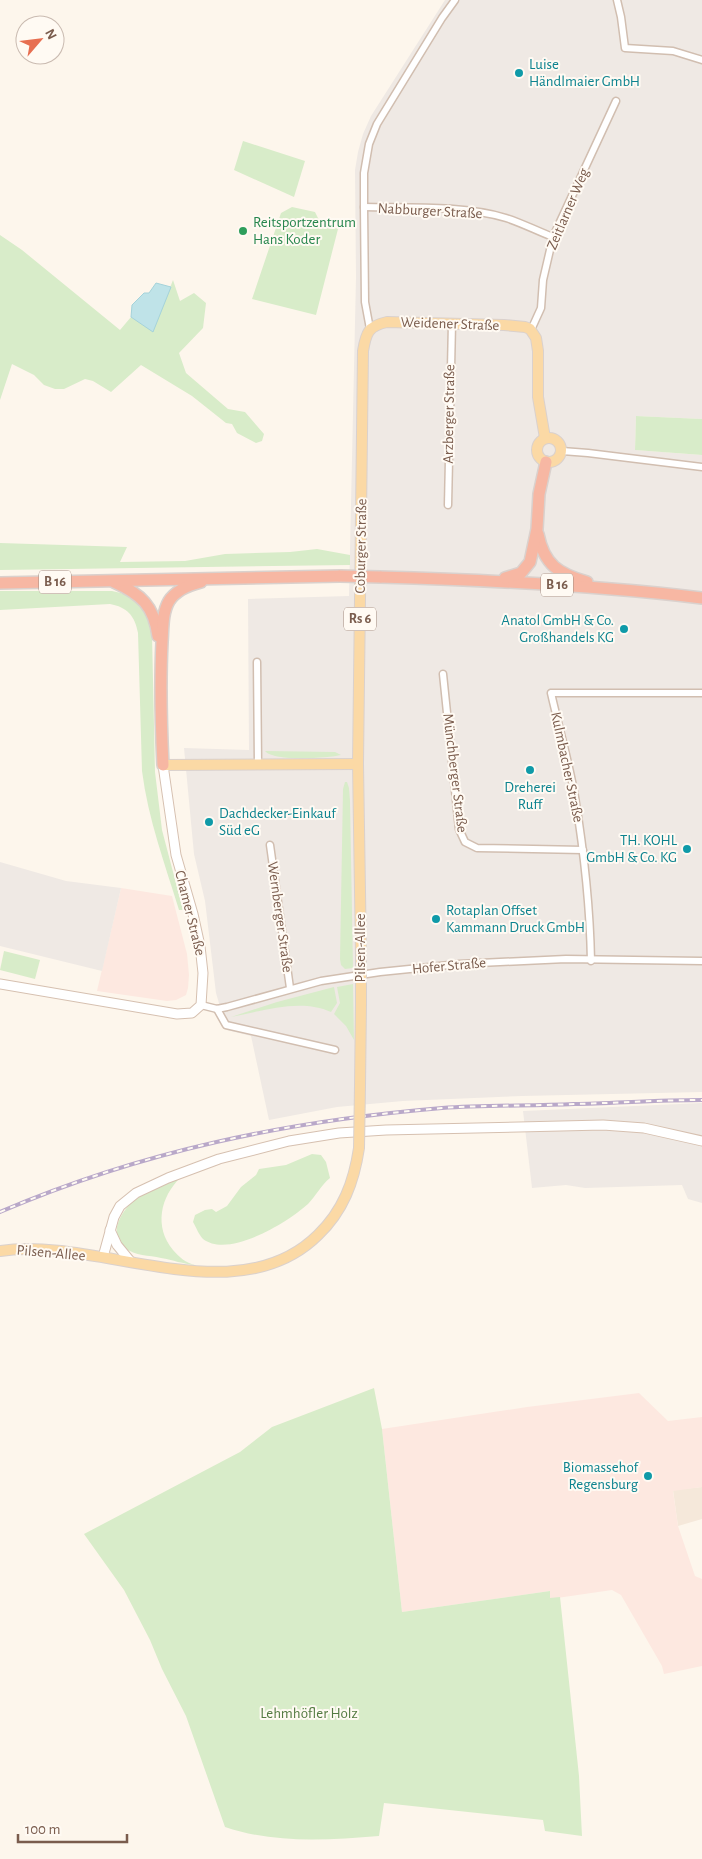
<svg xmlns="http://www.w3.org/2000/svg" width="702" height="1859" font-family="'Alegreya Sans',sans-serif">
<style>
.residential{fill:#f5e8da}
.commercial{fill:#fde8e0}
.industrial{fill:#efe9e4}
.green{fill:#d8ecc9}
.water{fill:#bfe3e8;stroke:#a5d3da}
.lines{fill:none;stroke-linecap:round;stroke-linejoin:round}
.street-casing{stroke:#d1beb0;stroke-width:9}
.secondary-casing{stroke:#d6c0b0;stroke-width:11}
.primary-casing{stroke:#dad1cd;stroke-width:12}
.highway-casing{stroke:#dad1cd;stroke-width:14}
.street{stroke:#fff;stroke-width:6}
.secondary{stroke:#fff;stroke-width:9}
.primary{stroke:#fbd9a5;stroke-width:10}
.highway{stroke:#f7b7a3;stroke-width:11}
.rail-casing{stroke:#b9a8c9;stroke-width:4}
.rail{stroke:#fffaf3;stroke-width:2;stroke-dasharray:5.5;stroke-linecap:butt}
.primary-bridge-casing{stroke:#dad1cd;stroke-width:12;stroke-linecap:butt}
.highway-bridge-casing{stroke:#dad1cd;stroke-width:14;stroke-linecap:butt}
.primary-bridge{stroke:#fbd9a5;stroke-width:10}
.highway-bridge{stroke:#f7b7a3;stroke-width:11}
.culture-dot{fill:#0f9aa8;stroke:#fffaf3;stroke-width:2}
.leisure-dot{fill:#2e9e5b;stroke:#fffaf3;stroke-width:2}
.labels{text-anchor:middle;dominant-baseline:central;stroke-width:4;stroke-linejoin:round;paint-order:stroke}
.shield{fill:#fffaf3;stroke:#a28b7f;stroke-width:1}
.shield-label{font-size:14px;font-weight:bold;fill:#7a5c4d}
.culture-label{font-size:15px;fill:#0d838f;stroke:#fffaf3;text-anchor:start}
.street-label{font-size:15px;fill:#7a5c4d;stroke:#fffaf3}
.leisure-label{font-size:15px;fill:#27864d;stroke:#fffaf3;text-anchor:start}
.park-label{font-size:15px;fill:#537a41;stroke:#fffaf3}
</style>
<rect width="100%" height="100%" fill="#fdf6ec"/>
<polygon class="residential" points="702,1487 702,1519 678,1526 673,1490"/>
<g class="commercial">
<polygon points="121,888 172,896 187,954 189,975 188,988 186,995 176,1000 167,1001 97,991"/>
<polygon points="639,1393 668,1421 702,1417 702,1487 673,1491 678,1526 695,1576 702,1579 702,1666 664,1674 662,1666 621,1595 612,1590 550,1599 550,1591 402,1612 382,1429 527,1407"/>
</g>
<g class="industrial">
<polygon points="445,0 702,0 702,419 636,416 635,450 702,455 702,1092 522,1096 403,1101 337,1107 269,1120 251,1036 227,1030 216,993 205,901 194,854 184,748 249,750 248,599 349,596 356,277 355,170 358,152 363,134 371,116"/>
<polygon points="0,862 66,881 121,888 102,971 0,946"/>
<polygon points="702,1103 702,1203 688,1199 682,1185 585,1188 566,1185 532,1188 523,1111"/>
</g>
<g class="green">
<polygon points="243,141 305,161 294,197 234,170"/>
<polygon points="292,207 315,212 320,222 338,229 316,315 252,299 281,213"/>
<polygon points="0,235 22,250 120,330 131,317 153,331 173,280 180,301 194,293 206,303 203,328 179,353 186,373 228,409 245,412 264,434 262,441 256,443 237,433 232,424 226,423 192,396 141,365 111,392 93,381 85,379 64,389 55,389 44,385 34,375 12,364 0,400"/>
<polygon points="636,416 702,419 702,455 635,450"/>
<polygon points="0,543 127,547 120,562 185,561 225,554 290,552 317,549 350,555 350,565 0,570"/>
<path d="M0 591H112C137 595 148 610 152 634L155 772 162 830 183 910H179C165 864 148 819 142 771L138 633C135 616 127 607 110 604L0 610Z"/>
<path d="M265 751 335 752 341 755C328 758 274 762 265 751Z"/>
<polygon points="345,782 347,782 349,788 350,801 353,968 345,969 341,965 340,959 343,789"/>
<polygon points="4,951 40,960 35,979 0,970"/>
<polygon points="353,984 354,1040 346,1026 334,1014 340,1003 337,987"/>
<path d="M334 987 337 1003 331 1012C300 998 263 1011 231 1017L277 1002Z"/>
<path d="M312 1154 321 1155 326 1162 330 1178C321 1185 316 1196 308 1204 288 1222 229 1259 203 1239 199 1235 196 1227 193 1222L195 1215 205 1210 212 1209 216 1212 227 1206 241 1187 256 1175 259 1169 286 1165Z"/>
<path d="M181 1177C160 1197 154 1227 173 1250 179 1257 186 1263 195 1265 183 1264 173 1260 161 1258 149 1255 135 1256 125 1248 119 1243 116 1235 117 1227 124 1198 156 1186 181 1177Z"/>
<path d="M374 1388 382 1429 402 1612 550 1591V1598L560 1597 579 1776 582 1836 545 1831 543 1820 384 1803 379 1836C328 1840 275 1844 225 1827L186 1716 162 1669 150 1640 124 1590 84 1534 240 1452 272 1427Z"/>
</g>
<polygon class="water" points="156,283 171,287 153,332 131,317 132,305 144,293 149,293"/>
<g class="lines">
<defs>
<g id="street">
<polyline points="617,0 621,17 625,48 673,51 702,60"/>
<path d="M364 207C409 208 463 205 506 218 522 223 537 231 553 237"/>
<polyline points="370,329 365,302 364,207 364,173 369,144 377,124 442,18 455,0"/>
<polyline points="531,330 541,308 543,280 553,237 616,101"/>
<polyline points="562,451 588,453 702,467"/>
<polyline points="448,505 452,323"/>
<polyline points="257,662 258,764"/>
<polyline points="443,674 459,829 465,842 477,848 583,850"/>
<polyline points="270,845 290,988"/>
<path d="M591 961C590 906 584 852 575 797 569 762 559 728 551 693H702"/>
<polyline points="201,1005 217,1009 227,1007 321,981 380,972 459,964 566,959 702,961"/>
<polyline points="217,1009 226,1025 335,1050"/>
</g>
<g id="secondary">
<polyline points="0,984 177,1014 192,1013 201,1005 203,973 200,946 193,914 176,855 163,765"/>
<polyline points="110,1230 117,1245 131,1262"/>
<polyline points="103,1257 114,1217 120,1206 136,1193 168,1178 219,1159 289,1141 339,1133 386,1130 603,1125 644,1128 702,1141"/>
</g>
<g id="primary">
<circle cx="549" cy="450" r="12"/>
<polyline points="163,765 358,764"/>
<path d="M361 955 358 764 363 351C366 333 368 326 387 322L504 325 525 327 530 329 536 338 538 351V397L545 438"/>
<polyline points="360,1086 361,1004"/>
<path d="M0 1251C99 1236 236 1316 318 1235 343 1211 354 1182 359 1148"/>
</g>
<g id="highway">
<path d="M538 534C544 565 559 574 587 582"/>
<path d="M380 577C488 580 595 585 702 598"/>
<polyline points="505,578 521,573 530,562 537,529 539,494 546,462"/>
<path d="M114 582C141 594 154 606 158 636"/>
<polyline points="0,583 340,576"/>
<path d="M163 765C161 724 160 683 162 642 163 629 162 613 169 601 176 590 189 585 201 582"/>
</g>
</defs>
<use href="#street" class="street-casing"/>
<use href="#secondary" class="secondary-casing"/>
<use href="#primary" class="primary-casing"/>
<use href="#highway" class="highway-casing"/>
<use href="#street" class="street"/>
<use href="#secondary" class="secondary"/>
<use href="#primary" class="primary"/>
<use href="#highway" class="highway"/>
<defs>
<path id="rail" d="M0 1212C142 1151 288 1121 442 1108 486 1105 530 1106 574 1104 617 1103 659 1100 702 1100"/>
</defs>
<use href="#rail" class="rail-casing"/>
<use href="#rail" class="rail"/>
<defs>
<g id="primary-bridge">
<polyline points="361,1004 361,955"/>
<polyline points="359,1148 360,1086"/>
</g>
<polyline id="highway-bridge" points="340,576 380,577"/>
</defs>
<use href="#primary-bridge" class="primary-bridge-casing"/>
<use href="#highway-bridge" class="highway-bridge-casing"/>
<use href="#primary-bridge" class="primary-bridge"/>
<use href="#highway-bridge" class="highway-bridge"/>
</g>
<g class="culture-dot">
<circle cx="519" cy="73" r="5"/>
<circle cx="624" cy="629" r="5"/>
<circle cx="530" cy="770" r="5"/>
<circle cx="209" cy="822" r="5"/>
<circle cx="687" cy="849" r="5"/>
<circle cx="436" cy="919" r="5"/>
<circle cx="648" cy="1476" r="5"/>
</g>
<circle class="leisure-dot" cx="243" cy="231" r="5"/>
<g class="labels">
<g class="shield">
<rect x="39" y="570.5" width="32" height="23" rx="4"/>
<rect x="541" y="573.5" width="32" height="23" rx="4"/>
<rect x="344" y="607.5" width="32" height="23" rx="4"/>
</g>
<g class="shield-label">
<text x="55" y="582">B 16</text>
<text x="557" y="585">B 16</text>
<text x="360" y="619">Rs 6</text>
</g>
<g class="culture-label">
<text x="529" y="64">Luise<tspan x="529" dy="17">Händlmaier GmbH</tspan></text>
<text x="614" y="620" text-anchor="end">Anatol GmbH &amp; Co.<tspan x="614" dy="17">Großhandels KG</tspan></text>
<text x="530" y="787" text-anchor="middle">Dreherei<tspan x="530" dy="17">Ruff</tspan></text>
<text x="219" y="813">Dachdecker-Einkauf<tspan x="219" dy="17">Süd eG</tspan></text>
<text x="677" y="840" text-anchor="end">TH. KOHL<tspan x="677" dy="17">GmbH &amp; Co. KG</tspan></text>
<text x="446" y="910">Rotaplan Offset<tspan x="446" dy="17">Kammann Druck GmbH</tspan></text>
<text x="638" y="1467" text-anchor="end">Biomassehof<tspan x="638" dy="17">Regensburg</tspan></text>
</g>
<g class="street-label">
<text transform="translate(568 209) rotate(-67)">Zeitlarner Weg</text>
<text transform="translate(430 211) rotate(3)">Nabburger Straße</text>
<text transform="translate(450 324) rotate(2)">Weidener Straße</text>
<text transform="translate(449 414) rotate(-89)">Arzberger Straße</text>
<text transform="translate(361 546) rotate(-89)">Coburger Straße</text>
<text transform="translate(567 767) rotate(78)">Kulmbacher Straße</text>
<text transform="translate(455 773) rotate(83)">Münchberger Straße</text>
<text transform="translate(190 913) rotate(76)">Chamer Straße</text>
<text transform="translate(280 917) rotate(82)">Wernberger Straße</text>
<text transform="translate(360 948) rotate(-90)">Pilsen-Allee</text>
<text transform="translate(449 966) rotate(-5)">Hofer Straße</text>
<text transform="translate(51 1253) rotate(5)">Pilsen-Allee</text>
</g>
<g class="leisure-label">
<text x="253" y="222">Reitsportzentrum<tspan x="253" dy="17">Hans Koder</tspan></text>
</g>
<g class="park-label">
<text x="309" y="1713">Lehmhöfler Holz</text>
</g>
</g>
<g transform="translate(40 40) rotate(62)"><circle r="24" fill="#fffaf3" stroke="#cabbb1"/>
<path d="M0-4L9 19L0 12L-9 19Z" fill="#e76f51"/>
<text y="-8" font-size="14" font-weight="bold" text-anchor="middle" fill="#7a5c4d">N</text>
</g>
<path d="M18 1834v8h109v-8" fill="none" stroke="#7a5c4d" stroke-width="2.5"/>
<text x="25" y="1834" font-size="15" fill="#7a5c4d" stroke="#fffaf3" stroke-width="4" paint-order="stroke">100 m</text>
</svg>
